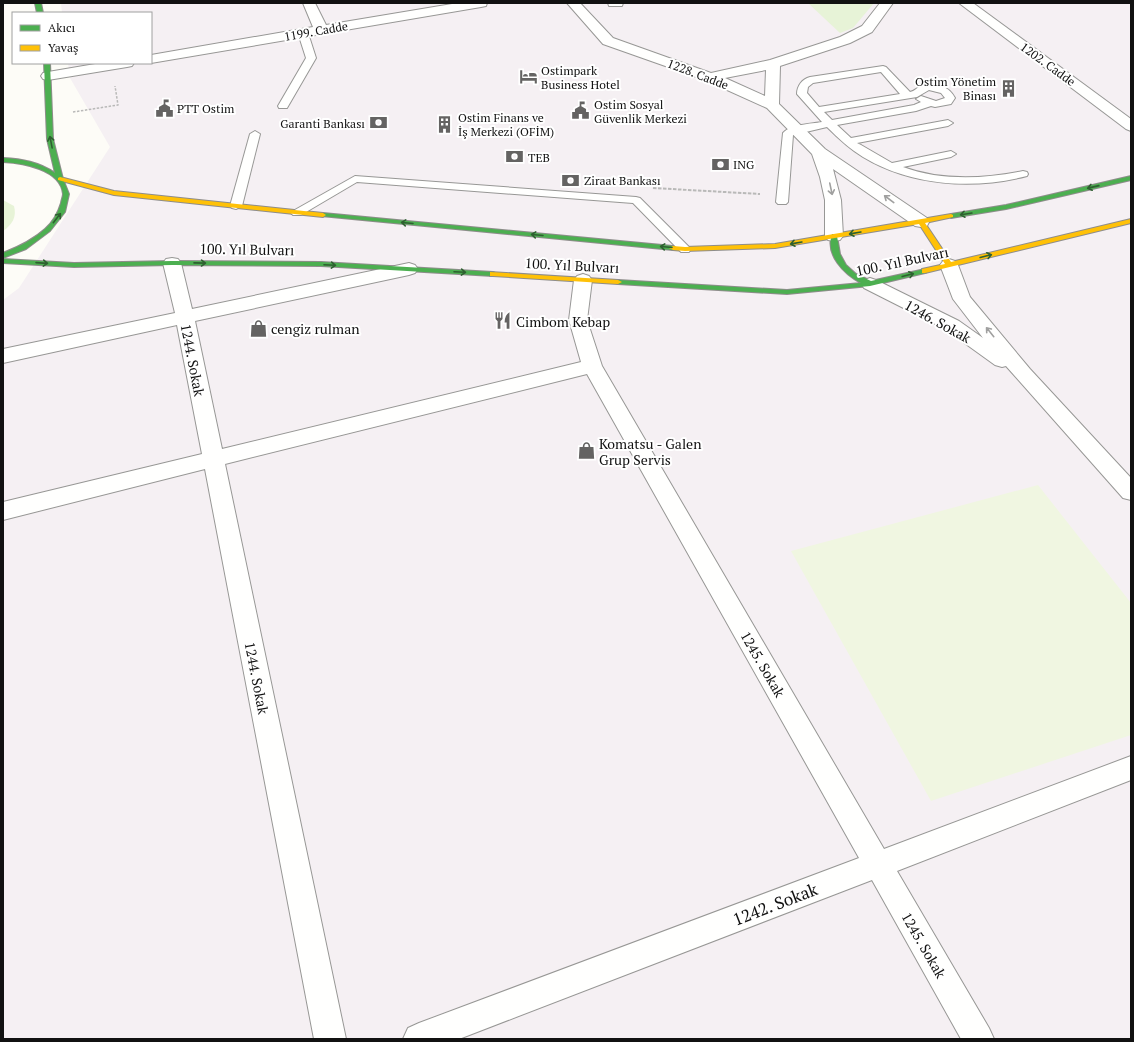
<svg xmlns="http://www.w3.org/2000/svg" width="1134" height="1042" font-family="'PT Serif',serif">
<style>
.industrial{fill:#f5f0f3}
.green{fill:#e7f3d7}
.pitch{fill:#f0f6e1}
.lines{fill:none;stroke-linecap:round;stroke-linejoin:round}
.lane-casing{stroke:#979795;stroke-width:2}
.street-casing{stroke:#979795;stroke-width:2}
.fast-casing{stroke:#8e8d8b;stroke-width:2}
.slow-casing{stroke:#8e8d8b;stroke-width:2}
.path-far1{stroke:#b9b9b8;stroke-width:1.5;stroke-dasharray:2.5 1.5;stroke-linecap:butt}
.path{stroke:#b9b9b8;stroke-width:2;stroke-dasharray:3.5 1.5;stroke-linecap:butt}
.lane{fill:#fffffe;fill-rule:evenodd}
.street{fill:#fffffe;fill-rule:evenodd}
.fast{fill:#4caf50;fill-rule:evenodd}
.slow{fill:#ffc107;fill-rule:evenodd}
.oneway{stroke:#2e6030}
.oneway2{stroke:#a0a09f}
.labels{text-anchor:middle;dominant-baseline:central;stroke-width:4;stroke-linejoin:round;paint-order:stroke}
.far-street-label{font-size:12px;fill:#111;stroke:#fff}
.far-poi-label{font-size:12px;fill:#111;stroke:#fff;text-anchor:start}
.street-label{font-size:14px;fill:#111;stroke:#fff}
.poi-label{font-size:14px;fill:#111;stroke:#fff;text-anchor:start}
.near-street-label{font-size:17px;fill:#111;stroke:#fff}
</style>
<rect width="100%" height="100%" fill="#fdfcf7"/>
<polygon class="industrial" points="61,3 1131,3 1131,1039 3,1039 3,300 19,288 110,147 70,78 68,63 151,63 151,13 62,13"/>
<g class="green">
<polygon points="808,3 874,3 853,28 840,33"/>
<path d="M3 200 14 206C17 217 12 225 3 231Z"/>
</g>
<polygon class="pitch" points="1038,485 1131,603 1131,735 931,801 791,551"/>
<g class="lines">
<defs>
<g id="lane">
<polygon points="303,30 308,33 316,58 287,108 279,108 278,106 306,58 298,33"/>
<path d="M883 66 886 67 910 92C915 91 916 88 921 86 934 81 949 86 955 98L951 104 935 107 931 106 916 111 837 125 851 138 948 120 953 123 948 126 857 143 861 145 892 163 951 151 956 154 951 157 903 167C941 181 984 179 1023 171L1027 172 1028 174 1027 176C973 190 911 186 863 157 850 149 838 138 827 127L793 135 788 202 786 204H778L776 202 783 133C791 124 811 124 822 122L797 94C797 86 802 79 810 77ZM881 72 900 94 819 107 807 93 808 87 813 83ZM929 90 941 93 945 98 936 101 921 96 916 99 921 102 914 105 832 120 824 112 917 97Z"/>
<polygon points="255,131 260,134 242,206 236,209 232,208 230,206 250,134"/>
<polygon points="355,176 636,197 640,198 691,249 689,252 681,252 633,203 357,182 301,215 293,215 291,213 293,211"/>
</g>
<g id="street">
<polygon points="303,3 315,3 326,25 458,3 487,3 486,6 481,7 151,63 150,63 151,55 313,27"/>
<path d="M567 3H580L613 38 711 73 770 60 840 37 862 26 880 3H893L872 32 850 43 780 66 779 104 825 149 927 218 929 222 927 226 921 227 915 226 833 169 841 200 843 236 840 240 834 241 828 240 825 236V200L820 177 812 154 767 108 705 80 603 44ZM766 70 765 96 725 78Z"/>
<polygon points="608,3 623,3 622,6 609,6"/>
<polygon points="959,3 973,3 1131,119 1131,131 1126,129"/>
<polygon points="101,63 134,63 132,66 127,67 48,80 43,79 41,76 43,73 48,72"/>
<polygon points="172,258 178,259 181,263 192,309 409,263 415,265 418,269 415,273 409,275 195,321 222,449 581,362 569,320 574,280 577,276 583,274 589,276 592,280 587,320 602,366 884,849 1131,756 1131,780 897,871 989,1028 994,1039 961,1039 872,880 459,1039 403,1039 408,1028 419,1023 859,858 587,374 225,464 346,1039 314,1039 205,469 3,520 3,502 202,454 177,325 3,363 3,349 175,313 163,263 166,259"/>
<polygon points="949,259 955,261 958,265 970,297 1030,369 1131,478 1131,500 1123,498 1006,366 1002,367 995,365 945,329 864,288 861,284 864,280 870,278 876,280 959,321 983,338 953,299 940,265 943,261"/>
</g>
<g id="fast">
<polygon points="35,3 41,3 43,13 37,13"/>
<path d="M44 63H50L53 139 63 179 69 194 65 212 50 231 26 249 3 258V253C18 247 33 240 45 229 53 222 58 213 61 203 61 201 63 197 63 194 61 169 22 163 3 162V158C22 159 39 162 55 173L47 139Z"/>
<polygon points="1131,176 1131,180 1006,209 951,218 948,216 951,214 1006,205"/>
<polygon points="323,213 673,246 677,248 673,250 321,216 321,214"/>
<path d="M832 234H834L837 236 840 254 846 265 856 274 871 281 925 269 929 271 925 273 870 286 787 294 618 284 614 282 618 280 787 290 861 283C844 274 825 255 832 234Z"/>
<polygon points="3,259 74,263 172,261 321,262 493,272 497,274 493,276 321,266 172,265 74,267 3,263"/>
</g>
<g id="slow">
<polygon points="60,177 114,191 323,213 326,215 323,217 114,195 58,180 58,178"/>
<polygon points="951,214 953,215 953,217 925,223 951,262 1131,219 1131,223 925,273 922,273 922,269 945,264 919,224 775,248 685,251 673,250 669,248 673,246 685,247 775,244"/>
<polygon points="490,272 618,280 622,282 618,284 493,276 490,276"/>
</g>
</defs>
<use href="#lane" class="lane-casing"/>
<use href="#street" class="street-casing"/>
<use href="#fast" class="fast-casing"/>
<use href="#slow" class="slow-casing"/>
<polyline class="path-far1" points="73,112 118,105 115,86"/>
<polyline class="path" points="653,188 760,194"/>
<use href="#lane" class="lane"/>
<use href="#street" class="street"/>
<use href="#fast" class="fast"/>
<use href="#slow" class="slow"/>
</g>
<defs><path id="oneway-shaft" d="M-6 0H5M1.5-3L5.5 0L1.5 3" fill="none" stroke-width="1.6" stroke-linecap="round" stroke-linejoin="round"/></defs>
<g class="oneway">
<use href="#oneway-shaft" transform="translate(51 142) rotate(-101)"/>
<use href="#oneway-shaft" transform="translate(1093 187) rotate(167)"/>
<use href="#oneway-shaft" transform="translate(966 214) rotate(171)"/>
<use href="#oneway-shaft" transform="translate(57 218) rotate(-52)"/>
<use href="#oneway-shaft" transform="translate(407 223) rotate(-175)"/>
<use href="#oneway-shaft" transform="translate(855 233) rotate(170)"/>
<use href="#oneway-shaft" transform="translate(537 235) rotate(-175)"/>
<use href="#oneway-shaft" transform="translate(796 243) rotate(170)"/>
<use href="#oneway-shaft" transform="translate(666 247) rotate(-175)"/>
<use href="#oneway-shaft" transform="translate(986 256) rotate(-14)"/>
<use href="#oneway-shaft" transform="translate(42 263) rotate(4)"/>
<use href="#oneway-shaft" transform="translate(200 263) rotate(1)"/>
<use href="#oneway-shaft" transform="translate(330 265) rotate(3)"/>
<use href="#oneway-shaft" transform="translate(460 272) rotate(3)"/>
<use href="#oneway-shaft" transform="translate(908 275) rotate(-14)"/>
</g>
<g class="oneway2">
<use href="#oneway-shaft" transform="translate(831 189) rotate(78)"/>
<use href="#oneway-shaft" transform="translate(889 199) rotate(-143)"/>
<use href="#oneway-shaft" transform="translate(990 332) rotate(-129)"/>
</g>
<defs>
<symbol id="hotel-bare" viewBox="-9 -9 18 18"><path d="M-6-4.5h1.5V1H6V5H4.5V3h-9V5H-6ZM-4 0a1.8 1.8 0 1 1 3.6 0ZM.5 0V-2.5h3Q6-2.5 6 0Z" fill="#646362" stroke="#fff" stroke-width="2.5" paint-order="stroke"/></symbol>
<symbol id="building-bare" viewBox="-9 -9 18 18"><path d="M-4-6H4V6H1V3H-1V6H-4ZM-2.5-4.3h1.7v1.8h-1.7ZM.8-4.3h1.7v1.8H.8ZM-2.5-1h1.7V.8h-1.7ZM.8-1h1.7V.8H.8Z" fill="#646362" stroke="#fff" stroke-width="2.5" paint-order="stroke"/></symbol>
<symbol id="civic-bare" viewBox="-9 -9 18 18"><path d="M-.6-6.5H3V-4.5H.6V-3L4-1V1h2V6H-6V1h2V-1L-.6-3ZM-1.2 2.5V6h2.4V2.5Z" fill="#646362" stroke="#fff" stroke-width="2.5" paint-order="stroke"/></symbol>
<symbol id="bank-bare" viewBox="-9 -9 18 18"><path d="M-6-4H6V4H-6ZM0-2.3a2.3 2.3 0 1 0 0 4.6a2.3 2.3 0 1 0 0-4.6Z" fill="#646362" stroke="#fff" stroke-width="2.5" paint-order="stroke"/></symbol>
<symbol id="restaurant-bare" viewBox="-9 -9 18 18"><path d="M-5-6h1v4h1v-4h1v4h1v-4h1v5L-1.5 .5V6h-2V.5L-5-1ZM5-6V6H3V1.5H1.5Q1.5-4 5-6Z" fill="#646362" stroke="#fff" stroke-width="2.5" paint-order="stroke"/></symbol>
<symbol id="shop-bare" viewBox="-9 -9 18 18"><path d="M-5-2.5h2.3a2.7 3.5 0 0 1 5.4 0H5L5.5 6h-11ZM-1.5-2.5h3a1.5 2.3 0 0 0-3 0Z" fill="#646362" stroke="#fff" stroke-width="2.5" paint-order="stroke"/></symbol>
</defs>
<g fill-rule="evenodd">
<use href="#hotel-bare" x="516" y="64" width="25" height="25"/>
<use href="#building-bare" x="996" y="76" width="25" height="25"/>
<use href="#civic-bare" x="152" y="96" width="25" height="25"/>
<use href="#civic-bare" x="568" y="98" width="25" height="25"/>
<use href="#bank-bare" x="366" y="110" width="25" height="25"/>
<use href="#building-bare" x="432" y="112" width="25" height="25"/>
<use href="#bank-bare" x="502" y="144" width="25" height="25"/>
<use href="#bank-bare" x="708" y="152" width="25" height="25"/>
<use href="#bank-bare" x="558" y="168" width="25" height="25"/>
<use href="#restaurant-bare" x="490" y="308" width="25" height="25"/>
<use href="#shop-bare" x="246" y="316" width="25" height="25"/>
<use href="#shop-bare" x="574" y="438" width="25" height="25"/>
</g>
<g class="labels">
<g class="far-street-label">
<text transform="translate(316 31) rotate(-10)">1199. Cadde</text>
<text transform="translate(1048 64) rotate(36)">1202. Cadde</text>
<text transform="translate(698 74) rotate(21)">1228. Cadde</text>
</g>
<g class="far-poi-label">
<text x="541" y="70">Ostimpark<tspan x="541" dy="14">Business Hotel</tspan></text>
<text x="996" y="81" text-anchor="end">Ostim Yönetim<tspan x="996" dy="14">Binası</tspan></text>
<text x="594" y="104">Ostim Sosyal<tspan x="594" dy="14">Güvenlik Merkezi</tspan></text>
<text x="177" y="108">PTT Ostim</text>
<text x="458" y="117">Ostim Finans ve<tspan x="458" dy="14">İş Merkezi (OFİM)</tspan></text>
<text x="365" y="123" text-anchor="end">Garanti Bankası</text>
<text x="528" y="157">TEB</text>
<text x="733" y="164">ING</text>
<text x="584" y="180">Ziraat Bankası</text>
</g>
<g class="street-label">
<text transform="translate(247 249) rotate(1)">100. Yıl Bulvarı</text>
<text transform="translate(902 261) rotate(-12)">100. Yıl Bulvarı</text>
<text transform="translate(572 265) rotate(3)">100. Yıl Bulvarı</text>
<text transform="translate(938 321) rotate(29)">1246. Sokak</text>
<text transform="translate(193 360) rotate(79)">1244. Sokak</text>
<text transform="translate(763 664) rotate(60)">1245. Sokak</text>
<text transform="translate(257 678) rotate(79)">1244. Sokak</text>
<text transform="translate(924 945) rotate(60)">1245. Sokak</text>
</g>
<g class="poi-label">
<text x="516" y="321">Cimbom Kebap</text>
<text x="271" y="328">cengiz rulman</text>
<text x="599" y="443">Komatsu - Galen<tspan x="599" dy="16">Grup Servis</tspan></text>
</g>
<g class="near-street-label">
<text transform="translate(775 904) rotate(-21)">1242. Sokak</text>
</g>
</g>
<rect width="1134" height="1042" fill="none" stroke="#111111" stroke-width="8"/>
<rect x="12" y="12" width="140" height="52" fill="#ffffff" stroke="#a0a0a0"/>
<rect x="20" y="25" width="20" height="6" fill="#4caf50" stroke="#a0a0a0"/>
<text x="48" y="32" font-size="12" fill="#111111">Akıcı</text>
<rect x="20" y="45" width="20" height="6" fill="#ffc107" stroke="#a0a0a0"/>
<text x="48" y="52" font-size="12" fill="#111111">Yavaş</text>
</svg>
